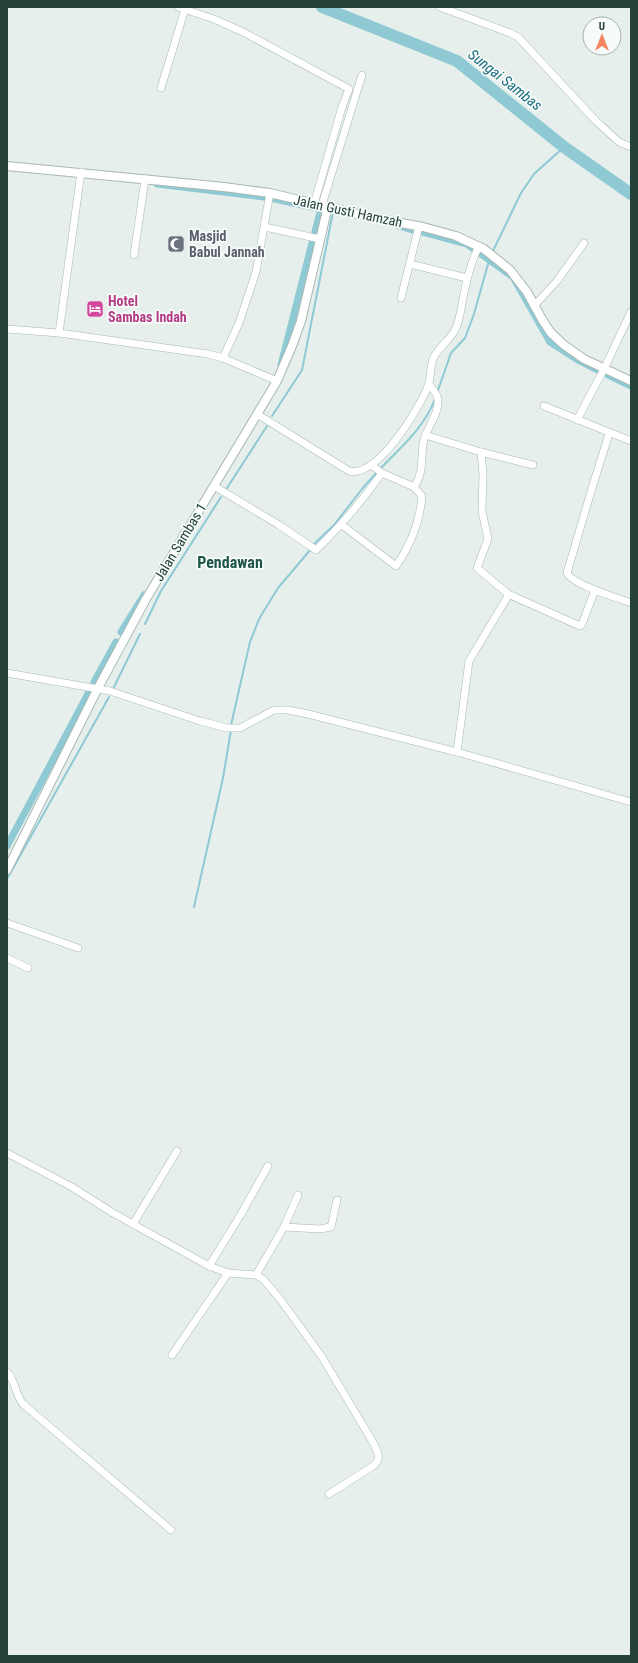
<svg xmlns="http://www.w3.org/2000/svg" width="638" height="1663" font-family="'Roboto Condensed',sans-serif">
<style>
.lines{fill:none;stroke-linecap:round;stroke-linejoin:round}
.stream{stroke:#8ec9d4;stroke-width:2}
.canal{stroke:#8ec9d4;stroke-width:7}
.river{stroke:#8ec9d4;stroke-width:12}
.minor-casing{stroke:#a8b8b2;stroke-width:8}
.tertiary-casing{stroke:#a8b8b2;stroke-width:10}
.minor{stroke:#fff;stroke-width:7}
.tertiary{stroke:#fff;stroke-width:8}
.labels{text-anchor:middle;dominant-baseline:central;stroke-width:3.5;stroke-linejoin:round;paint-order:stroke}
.street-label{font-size:14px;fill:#24423a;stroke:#f7fbf9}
.worship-label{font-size:14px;font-weight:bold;fill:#5b616d;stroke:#f7fbf9;text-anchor:start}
.hotel-label{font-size:14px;font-weight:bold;fill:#b23c85;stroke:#f7fbf9;text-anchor:start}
.water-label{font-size:15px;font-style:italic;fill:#1c6f80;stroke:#f7fbf9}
.quarter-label{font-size:16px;font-weight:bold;fill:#1f5548;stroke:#f7fbf9}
</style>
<rect width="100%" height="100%" fill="#e6efeb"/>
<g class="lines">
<g class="stream">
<polyline points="492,253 521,193 534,174 564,147"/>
<polyline points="437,393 451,353 465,338 474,314 490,257"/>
<polyline points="272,416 302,370 333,212"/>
<path d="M380 469C401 447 424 428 435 399"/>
<polyline points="227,488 267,426"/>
<polyline points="313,545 334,525 362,489 377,472"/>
<polyline points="145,624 161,591 221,497"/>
<polyline points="114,687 140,634"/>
<polyline points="231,725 250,642 259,619 278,588 311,549"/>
<polyline points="7,879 109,697"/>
<polyline points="194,907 223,778 231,730"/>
</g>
<g class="canal">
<polyline points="157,184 264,197"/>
<polyline points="275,199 321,209 315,232"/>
<polyline points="397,225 412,230"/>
<polyline points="423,232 467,244 472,248"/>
<polyline points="481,254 513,277 550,342 578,360 598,370"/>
<polyline points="281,365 312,243"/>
<polyline points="608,375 631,386"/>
<polyline points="121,632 144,595"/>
<polyline points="94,682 116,642"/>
<polyline points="7,846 89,692"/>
</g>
<polyline class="river" points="322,7 457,61 564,147 631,194"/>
<defs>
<g id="minor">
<polyline points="178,7 214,19 245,33 349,89 342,107 314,204"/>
<polyline points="440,7 510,33 518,37 596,121 619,142 631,147"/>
<polyline points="161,88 185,9"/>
<polyline points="322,205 362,75"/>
<polyline points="265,227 320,239"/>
<polyline points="134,255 145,179"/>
<polyline points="410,264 467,278"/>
<polyline points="401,298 419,226"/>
<polyline points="534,306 557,281 584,243"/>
<polyline points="7,329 59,333 208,354 223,358 277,381"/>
<polyline points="59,333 81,172"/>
<polyline points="223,358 239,323 256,272 270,193"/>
<polyline points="544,406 631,441"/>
<path d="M257 414 349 471C378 478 419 409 428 386 431 378 430 368 433 359 438 347 451 340 456 328 461 316 462 301 465 289 468 274 472 260 479 246"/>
<polyline points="577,420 604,369 631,312"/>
<path d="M609 434 592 488 567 573C573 585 618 598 631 603"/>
<polyline points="425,435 481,452 483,474 482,511 488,539 477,568 507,593 508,596 469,661 457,752"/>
<polyline points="481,452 533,465"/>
<path d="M371 465 382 473 414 487C425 472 420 455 424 439 428 426 439 414 438 400 438 394 432 389 429 384"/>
<path d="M214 486 279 525 316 550C341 526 362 501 382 473"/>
<path d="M342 525 396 566C410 546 420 521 422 496L414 487"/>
<polyline points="508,594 580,626 582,624 595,590"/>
<polyline points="7,673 110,691 200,721 227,728 240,728 274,710 288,710 308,714 457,752 631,802"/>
<polyline points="7,923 78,948"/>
<polyline points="7,958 28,968"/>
<path d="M7 1153 72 1187 113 1213 209 1266 228 1273 256 1275 263 1279 280 1299 322 1357 374 1444C378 1453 382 1459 373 1466L329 1494"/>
<polyline points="133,1224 177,1151"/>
<polyline points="284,1227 320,1229 331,1227 337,1200"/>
<polyline points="209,1266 240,1216 268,1166"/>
<polyline points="256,1275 284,1227 298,1195"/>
<polyline points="172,1355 228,1273"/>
<path d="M7 1372C16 1381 15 1395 23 1404L171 1530"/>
</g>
<g id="tertiary">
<polyline points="7,166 224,187 270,193 369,217 423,227 456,236 484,249 510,270 527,292 543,321 551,333 564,345 584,359 631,381"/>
<polyline points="7,870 98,688 146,599 277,381 292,346 301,321 328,206"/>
</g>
</defs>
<use href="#minor" class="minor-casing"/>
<use href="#tertiary" class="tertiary-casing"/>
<use href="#minor" class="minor"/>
<use href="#tertiary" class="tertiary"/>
</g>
<defs>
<symbol id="mosque-square" viewBox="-11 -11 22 22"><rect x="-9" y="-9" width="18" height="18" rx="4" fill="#6b7280" stroke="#f7fbf9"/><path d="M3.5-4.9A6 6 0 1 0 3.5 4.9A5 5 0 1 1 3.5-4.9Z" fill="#fff"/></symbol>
<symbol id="hotel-square" viewBox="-11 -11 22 22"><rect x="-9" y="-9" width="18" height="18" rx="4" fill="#d1479c" stroke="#f7fbf9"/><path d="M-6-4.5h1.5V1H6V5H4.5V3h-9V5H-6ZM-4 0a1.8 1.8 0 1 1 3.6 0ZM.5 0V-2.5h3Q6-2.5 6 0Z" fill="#fff"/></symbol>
</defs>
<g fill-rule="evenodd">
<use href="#mosque-square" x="166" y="234" width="20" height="20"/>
<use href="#hotel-square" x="85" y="299" width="20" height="20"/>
</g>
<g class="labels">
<g class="street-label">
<text transform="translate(348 211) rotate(12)">Jalan Gusti Hamzah</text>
<text transform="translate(180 542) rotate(-59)">Jalan Sambas 1</text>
</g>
<g class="worship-label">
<text x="189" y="236">Masjid<tspan x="189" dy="16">Babul Jannah</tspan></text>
</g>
<g class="hotel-label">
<text x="108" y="301">Hotel<tspan x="108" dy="16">Sambas Indah</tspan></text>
</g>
<g class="water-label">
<text transform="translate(505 80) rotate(38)">Sungai Sambas</text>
</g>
<g class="quarter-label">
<text x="230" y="562">Pendawan</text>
</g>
</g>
<rect width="638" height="1663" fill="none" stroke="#24423a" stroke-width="16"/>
<g transform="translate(602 36)"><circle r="19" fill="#f7fbf9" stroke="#a3b1ad"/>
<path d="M0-3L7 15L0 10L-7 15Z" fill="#f4845f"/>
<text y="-6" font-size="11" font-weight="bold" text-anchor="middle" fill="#24423a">U</text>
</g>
</svg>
